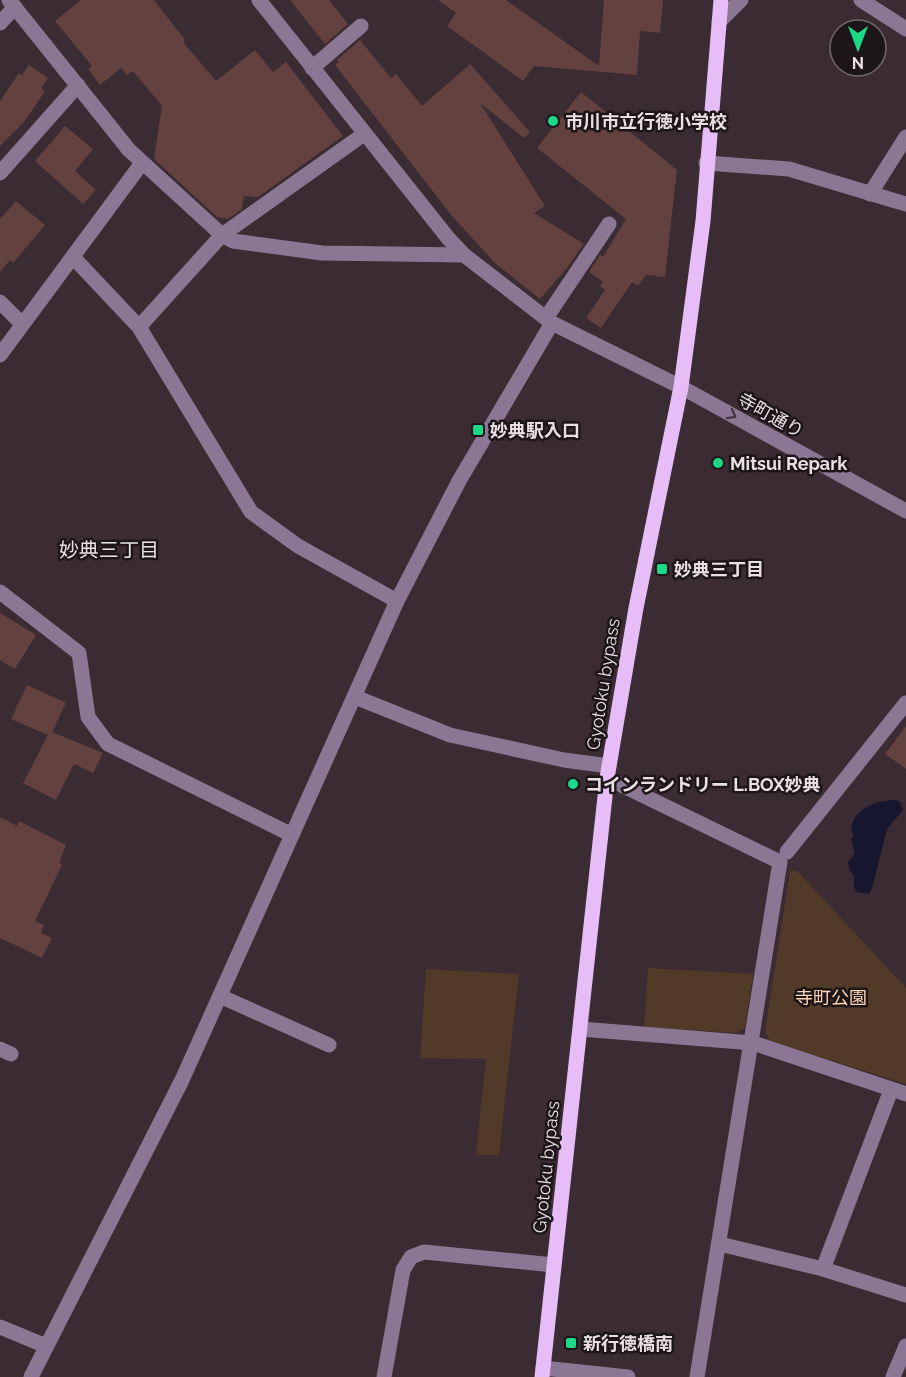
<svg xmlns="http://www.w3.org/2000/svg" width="906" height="1377" font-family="Raleway,'Noto Sans JP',sans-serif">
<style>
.green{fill:#523a28}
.water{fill:#16162e}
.building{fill:#62413f}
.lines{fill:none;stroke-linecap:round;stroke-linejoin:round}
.minor{stroke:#8b7793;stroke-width:15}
.major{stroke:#e7bdf7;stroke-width:15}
.oneway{stroke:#443844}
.poi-dot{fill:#1cd988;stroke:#1d1619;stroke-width:2}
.labels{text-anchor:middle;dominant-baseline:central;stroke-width:5;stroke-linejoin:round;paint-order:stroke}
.poi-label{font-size:18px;font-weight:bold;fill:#eae0e4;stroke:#1d1619;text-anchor:start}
.street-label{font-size:18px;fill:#eae0e4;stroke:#1d1619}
.park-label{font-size:18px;fill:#fed4b7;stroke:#1d1619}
.neighbourhood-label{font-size:20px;fill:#eae0e4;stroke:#1d1619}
</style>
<rect width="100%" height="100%" fill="#3b2b32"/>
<g class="green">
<polygon points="790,871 797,871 906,988 906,1084 770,1041 765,1031"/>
<polygon points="648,968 753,974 745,1027 737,1033 644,1027"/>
<polygon points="426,969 519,974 499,1155 476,1155 486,1059 420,1058"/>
</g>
<path class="water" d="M896 800 900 802 903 810 887 829 872 888 869 894 857 892 854 888V875L850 871 848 862 855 853 851 839 854 835 851 830C853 808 877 800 896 800Z"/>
<g class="building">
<polygon points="81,0 154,0 185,40 183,42 216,81 255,50 273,72 286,62 343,136 258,197 244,196 242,209 228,219 217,217 154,159 162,106 133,71 127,75 121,68 100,85 88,69 92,66 55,21"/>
<polygon points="290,0 329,0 348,24 325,44"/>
<polygon points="438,0 506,0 599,66 604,0 663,0 660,33 640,31 637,75 534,66 523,81 447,26 456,13"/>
<polygon points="360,40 391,78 396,74 422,106 470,64 530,132 524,138 480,103 545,206 534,213 584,244 567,268 540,299 495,263 452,216 335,65 339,62 337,60"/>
<polygon points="29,65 48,78 41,88 45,91 24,122 0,146 0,101 19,73 22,75"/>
<polygon points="581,92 677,170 665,277 646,275 638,286 632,282 601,328 586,318 605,290 600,286 603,282 589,272 600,255 603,257 626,219 537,148"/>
<polygon points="65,126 93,149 75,171 96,190 83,204 35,161"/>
<polygon points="16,201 45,225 13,263 10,260 0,272 0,219"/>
<polygon points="0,613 36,635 15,669 0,660"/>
<polygon points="27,685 66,703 52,732 103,753 93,773 74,764 56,800 23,783 48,735 11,719"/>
<polygon points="906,726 906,769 885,754"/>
<polygon points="0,817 17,826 19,821 66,845 59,863 62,865 35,921 44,925 41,933 52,938 42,958 0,938"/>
</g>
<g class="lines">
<g class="minor">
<polyline points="9,0 129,150 222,235 233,241 322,253 464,255"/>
<polyline points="259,0 448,238 464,255 552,323 681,387 906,511"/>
<polyline points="861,0 906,29"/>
<polyline points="719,22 741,0"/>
<polyline points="0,23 15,7"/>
<polyline points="312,68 361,26"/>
<polyline points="706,163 789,169 906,204"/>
<polyline points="0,173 78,85"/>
<polyline points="870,194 906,137"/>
<polyline points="73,257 139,327 251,512 298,546 397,601"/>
<polyline points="0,302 22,324"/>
<polyline points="546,318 609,224"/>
<polyline points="139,327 222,235 364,134"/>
<polyline points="0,355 142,163"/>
<polyline points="0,592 79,653 88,717 108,744 292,835"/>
<polyline points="355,697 450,735 564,760 609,766"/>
<polyline points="607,778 780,862 697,1377"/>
<polyline points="787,852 906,703"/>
<polyline points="222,997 329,1045"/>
<polyline points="581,1029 753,1043 906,1094"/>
<polyline points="0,1049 11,1054"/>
<polyline points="720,1244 823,1269 906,1295"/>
<polyline points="823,1269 891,1090"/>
<polyline points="0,1327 46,1346"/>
<polyline points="543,1368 628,1377"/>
<polyline points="31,1377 182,1080 397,601 459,481 552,323"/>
<polyline points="384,1377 403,1270 411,1257 424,1252 554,1265"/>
<polyline points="893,1377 906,1346"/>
</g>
<polyline class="major" points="542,1377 607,778 636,608 681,387 703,221 721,0"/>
</g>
<defs><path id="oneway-chevron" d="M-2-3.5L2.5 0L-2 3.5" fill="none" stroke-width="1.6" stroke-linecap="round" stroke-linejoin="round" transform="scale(1.5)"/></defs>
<use class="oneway" href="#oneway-chevron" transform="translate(732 415) rotate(29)"/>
<g class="poi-dot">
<circle cx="553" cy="121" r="6"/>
<rect x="472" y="424" width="12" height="12" rx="3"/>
<circle cx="718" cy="463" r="6"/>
<rect x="656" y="563" width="12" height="12" rx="3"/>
<circle cx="573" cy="784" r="6"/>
<rect x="565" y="1337" width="12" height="12" rx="3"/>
</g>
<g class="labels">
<g class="poi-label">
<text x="565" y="121">市川市立行徳小学校</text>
<text x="490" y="430">妙典駅入口</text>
<text x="730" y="463">Mitsui Repark</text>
<text x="674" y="569">妙典三丁目</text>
<text x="585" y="784">コインランドリー L.BOX妙典</text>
<text x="583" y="1343">新行徳橋南</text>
</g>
<g class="street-label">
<text transform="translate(771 415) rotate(29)">寺町通り</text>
<text transform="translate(603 684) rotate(-81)">Gyotoku bypass</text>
<text transform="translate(546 1167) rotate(-84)">Gyotoku bypass</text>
</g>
<g class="park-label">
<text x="831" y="997">寺町公園</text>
</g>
<g class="neighbourhood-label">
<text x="109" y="550">妙典三丁目</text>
</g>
</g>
<g transform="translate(858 48) rotate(180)"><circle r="28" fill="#1d1619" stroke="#6f676a" stroke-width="1.5"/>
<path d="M0-4.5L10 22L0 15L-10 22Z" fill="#1cd988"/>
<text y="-9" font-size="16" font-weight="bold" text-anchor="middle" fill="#eae0e4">N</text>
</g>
</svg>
